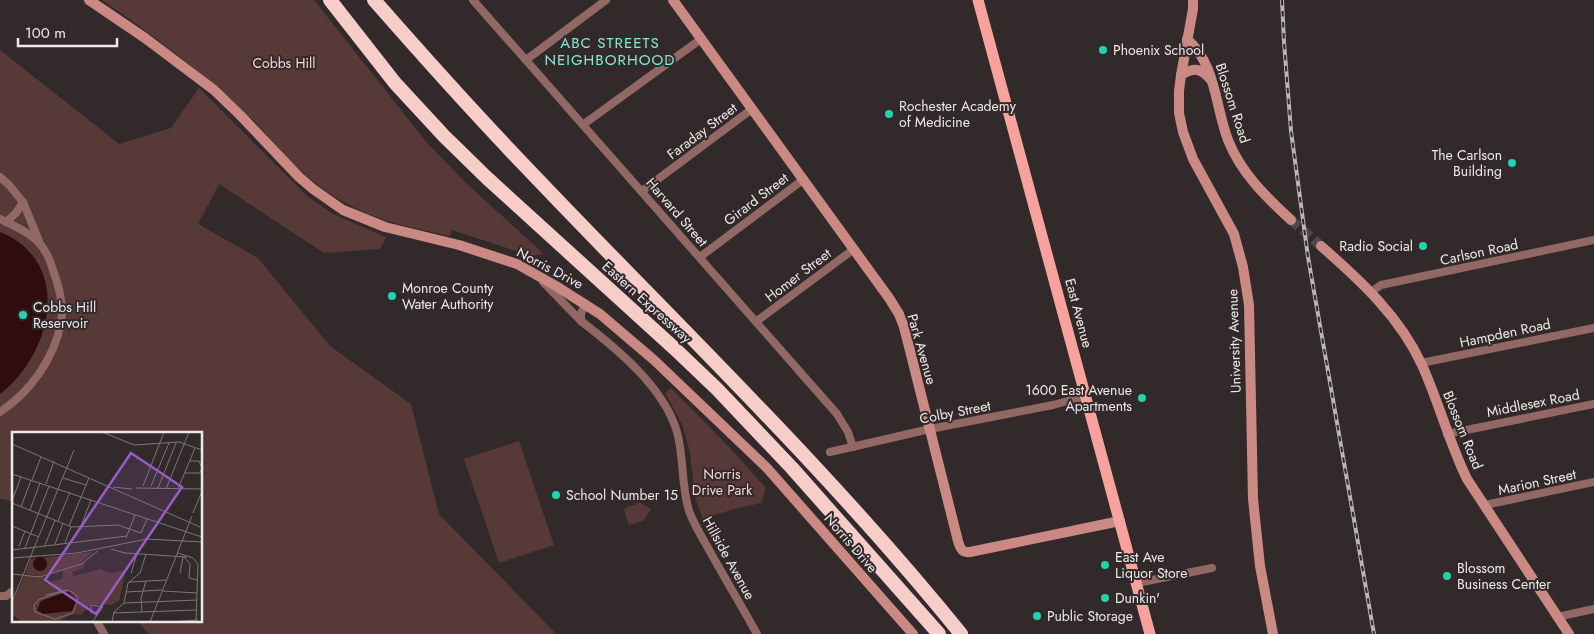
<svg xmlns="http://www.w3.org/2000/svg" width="1594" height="634" font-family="Jost,sans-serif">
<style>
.green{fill:#573937}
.water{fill:#300c0c}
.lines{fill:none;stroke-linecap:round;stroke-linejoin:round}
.secondary-tunnel{stroke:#4e4746;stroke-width:10;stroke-dasharray:10 5;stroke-linecap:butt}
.street{stroke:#926865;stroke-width:8}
.secondary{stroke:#cb8984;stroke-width:10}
.primary{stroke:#f7a29d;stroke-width:11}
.highway{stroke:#f7cdca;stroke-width:14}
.rail-casing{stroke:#bbb5b5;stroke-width:4}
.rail{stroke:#322a2a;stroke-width:2;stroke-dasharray:5.5;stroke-linecap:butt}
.poi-dot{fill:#1ed5b0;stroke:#322a2a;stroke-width:2}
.labels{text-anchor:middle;stroke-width:4;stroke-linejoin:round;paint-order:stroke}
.poi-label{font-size:14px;fill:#eee9e8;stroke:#322a2a;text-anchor:start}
.park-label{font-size:14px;fill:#f6d7d4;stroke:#322a2a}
.street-label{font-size:14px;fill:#eee9e8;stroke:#322a2a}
.neighbourhood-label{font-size:15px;letter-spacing:1px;fill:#87e8cd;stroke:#322a2a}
.inset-road{fill:none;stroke:#7d7676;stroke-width:1}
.view{fill:#985bc9;fill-opacity:0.15;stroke:#985bc9;stroke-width:2.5}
.inset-edge{fill:none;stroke:#eee9e8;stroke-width:2.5}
</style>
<rect width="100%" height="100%" fill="#322a2a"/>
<g class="green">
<path d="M102 0H314L428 144 467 184 544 254 531 256 527 251 519 252 452 230 450 236C414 228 375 221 342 201 321 189 303 174 286 157 275 145 265 132 253 120 207 77 154 35 102 0Z"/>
<polygon points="0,50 119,144 171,128 199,88 307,196 333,214 386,237 380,249 324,253 219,184 198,224 258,258 330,346 411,404 439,514 556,634 148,634 137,620 201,620 201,433 14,433 14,501 0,499"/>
<polygon points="671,388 729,447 766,488 761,503 734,509 703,519 695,497 690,452 682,424 665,393"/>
<polygon points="519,441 554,545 499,563 464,459"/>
<polygon points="636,503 641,503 651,509 643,521 629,525 624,510 627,507 635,505"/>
</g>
<path class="water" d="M0 232C74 262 52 354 0 394Z"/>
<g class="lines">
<polyline class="secondary-tunnel" points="1291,220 1321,246"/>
<g class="street">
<polyline points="473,0 837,414 848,432 853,447"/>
<polyline points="526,60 606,0"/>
<polyline points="584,124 701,39"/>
<polyline points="0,177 9,185 23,202 39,241"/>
<polyline points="642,191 752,109"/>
<path d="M0 219C11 224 31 233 39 243 46 250 50 260 53 270 59 286 64 305 61 323 54 359 30 392 0 412"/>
<polyline points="6,222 16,213 23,202"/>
<polyline points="700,257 804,179"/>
<polyline points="543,282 581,321"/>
<polyline points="1371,292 1381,285 1594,240"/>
<path d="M586 304 581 313V321C616 348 664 387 677 432 684 457 681 485 689 511 694 524 701 536 708 548 724 577 741 605 757 634"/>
<polyline points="757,321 854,249"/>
<polyline points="1421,363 1594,328"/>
<polyline points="1447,434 1594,404"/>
<polyline points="830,452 930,429 1053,405 1086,396"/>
<polyline points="1485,505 1594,482"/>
<polyline points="1137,583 1212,568"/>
<polyline points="0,596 6,596 14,590"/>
<polyline points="1557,617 1594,609"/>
<polyline points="96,620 104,634"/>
</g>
<g class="secondary">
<polyline points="89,0 145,38 214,90 240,115 299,177 313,189 343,210 385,227 459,245 517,264 556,286 600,314 654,360 767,468 913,634"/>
<path d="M673 0 889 298 899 314 904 327 958 541C960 548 962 553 970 552L1120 521"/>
<polyline points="1193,0 1193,9 1181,75 1179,91 1179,113 1183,132 1193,159 1234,234 1243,267 1249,305 1253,499 1260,566 1273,634"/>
<path d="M1187 39C1216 64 1215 106 1228 140 1241 173 1266 197 1291 220"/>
<path d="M1181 75C1195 67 1201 68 1211 80"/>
<path d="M1321 246C1361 281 1400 317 1422 365 1439 403 1449 442 1467 479L1569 634"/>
</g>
<polyline class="primary" points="978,0 1150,634"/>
<g class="highway">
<polyline points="330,0 395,83 444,136 487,178 674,348 717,389 792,468 939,634"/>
<path d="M374 0C424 57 474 113 526 167 672 321 827 468 961 634"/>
</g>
<g class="rail-casing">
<polyline id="rail" points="1282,0 1284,42 1291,131 1308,257 1374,634"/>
</g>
<use href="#rail" class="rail"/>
</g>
<g class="poi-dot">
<circle cx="1103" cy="50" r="5"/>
<circle cx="889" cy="114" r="5"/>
<circle cx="1512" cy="163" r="5"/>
<circle cx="1423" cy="246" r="5"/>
<circle cx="392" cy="296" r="5"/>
<circle cx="23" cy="315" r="5"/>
<circle cx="1142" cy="398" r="5"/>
<circle cx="556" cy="495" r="5"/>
<circle cx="1105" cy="565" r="5"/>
<circle cx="1447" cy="576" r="5"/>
<circle cx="1105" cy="598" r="5"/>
<circle cx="1037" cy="616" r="5"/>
</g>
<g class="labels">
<g class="poi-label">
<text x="1113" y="55">Phoenix School</text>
<text x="899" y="111">Rochester Academy<tspan x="899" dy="16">of Medicine</tspan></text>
<text x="1502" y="160" text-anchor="end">The Carlson<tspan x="1502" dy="16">Building</tspan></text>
<text x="1413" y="251" text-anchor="end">Radio Social</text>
<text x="402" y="293">Monroe County<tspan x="402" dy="16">Water Authority</tspan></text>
<text x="33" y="312">Cobbs Hill<tspan x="33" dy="16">Reservoir</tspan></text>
<text x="1132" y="395" text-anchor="end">1600 East Avenue<tspan x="1132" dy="16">Apartments</tspan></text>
<text x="566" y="500">School Number 15</text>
<text x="1115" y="562">East Ave<tspan x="1115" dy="16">Liquor Store</tspan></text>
<text x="1457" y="573">Blossom<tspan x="1457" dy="16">Business Center</tspan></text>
<text x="1115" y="603">Dunkin'</text>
<text x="1047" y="621">Public Storage</text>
</g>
<g class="park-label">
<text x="284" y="68">Cobbs Hill</text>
<text x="722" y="479">Norris<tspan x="722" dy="16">Drive Park</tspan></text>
</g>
<g class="street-label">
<text transform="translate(1233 103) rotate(72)" y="5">Blossom Road</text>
<text transform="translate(702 131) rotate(-37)" y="5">Faraday Street</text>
<text transform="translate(756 199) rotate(-37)" y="5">Girard Street</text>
<text transform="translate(677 212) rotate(49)" y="5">Harvard Street</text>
<text transform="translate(1479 252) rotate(-12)" y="5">Carlson Road</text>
<text transform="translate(550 268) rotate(28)" y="5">Norris Drive</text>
<text transform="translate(798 275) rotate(-37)" y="5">Homer Street</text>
<text transform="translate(647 302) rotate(42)" y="5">Eastern Expressway</text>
<text transform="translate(1079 313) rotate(75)" y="5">East Avenue</text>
<text transform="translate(1505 333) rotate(-12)" y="5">Hampden Road</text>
<text transform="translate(1234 341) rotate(-92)" y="5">University Avenue</text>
<text transform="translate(922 349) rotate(74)" y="5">Park Avenue</text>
<text transform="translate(1533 403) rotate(-11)" y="5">Middlesex Road</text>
<text transform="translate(955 412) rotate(-11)" y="5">Colby Street</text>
<text transform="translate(1463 430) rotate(68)" y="5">Blossom Road</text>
<text transform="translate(1537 482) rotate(-12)" y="5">Marion Street</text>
<text transform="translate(851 543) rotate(49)" y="5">Norris Drive</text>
<text transform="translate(729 558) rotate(61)" y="5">Hillside Avenue</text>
</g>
<g class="neighbourhood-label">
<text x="610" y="48">ABC STREETS<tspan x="610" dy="17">NEIGHBORHOOD</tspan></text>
</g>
</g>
<g transform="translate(12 432)">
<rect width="190" height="190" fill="#322a2a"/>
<path d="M81 120 65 133 29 144 13 142 19 127ZM73 130 71 136 60 140 62 144 88 137 98 141 114 138 107 169 99 173 79 172 69 183 61 182 45 190H10L0 182V173L12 144H32L34 152 51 146V137Z" fill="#573937"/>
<path d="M21 132a7 7 0 1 1 14 0a7 7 0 1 1-14 0ZM57 159 65 168 60 179 31 182 25 178 29 169Z" fill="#300c0c"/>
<path class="inset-road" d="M90 0 122 13 167 10 190 18M0 12 188 95M178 29H187L190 36M173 41H188L190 36M0 42 190 105M51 46 74 53M20 48 29 25M34 52 42 29M131 54 152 0M139 54 157 11M101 55 120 57M124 56 190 57M146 56 164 11M154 57 177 0M166 57 183 16M0 69 9 45M0 71 60 95 106 93 129 101 135 87M9 75 19 48M18 78 28 51M181 81 190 59M46 89 58 60M0 94 27 105M57 94 77 46M69 94 79 68M114 106 123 83M53 111 59 95M43 112 51 91M33 113 43 88M7 114 13 99M13 116 37 54M99 117 113 121 175 125M0 118 115 104M166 121 181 126 186 132 184 190M172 125 178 132 177 146 186 148M0 126 65 121 135 107 190 110M119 141 125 122M168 141 171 125M0 142 28 145 69 132 86 119M117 150 154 148M55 158 62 161 66 166 61 181 43 187 23 180 22 173 28 167ZM151 159 185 161M114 160 150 158M34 163 54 158M0 170 62 18M112 171 185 168M130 180 129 166 134 149M79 181V173L91 175 80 190M101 181 185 178M100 190 102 180 112 171 116 151 128 141 134 122M138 190 180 84M157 190 186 188"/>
<path class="view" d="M119 21 170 55 84 182 33 148Z"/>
<rect width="190" height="190" class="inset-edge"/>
</g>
<path d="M18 38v8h99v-8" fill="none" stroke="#eee9e8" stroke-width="2.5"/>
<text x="25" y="38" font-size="15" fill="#eee9e8" stroke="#322a2a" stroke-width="4" paint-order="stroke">100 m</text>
</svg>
